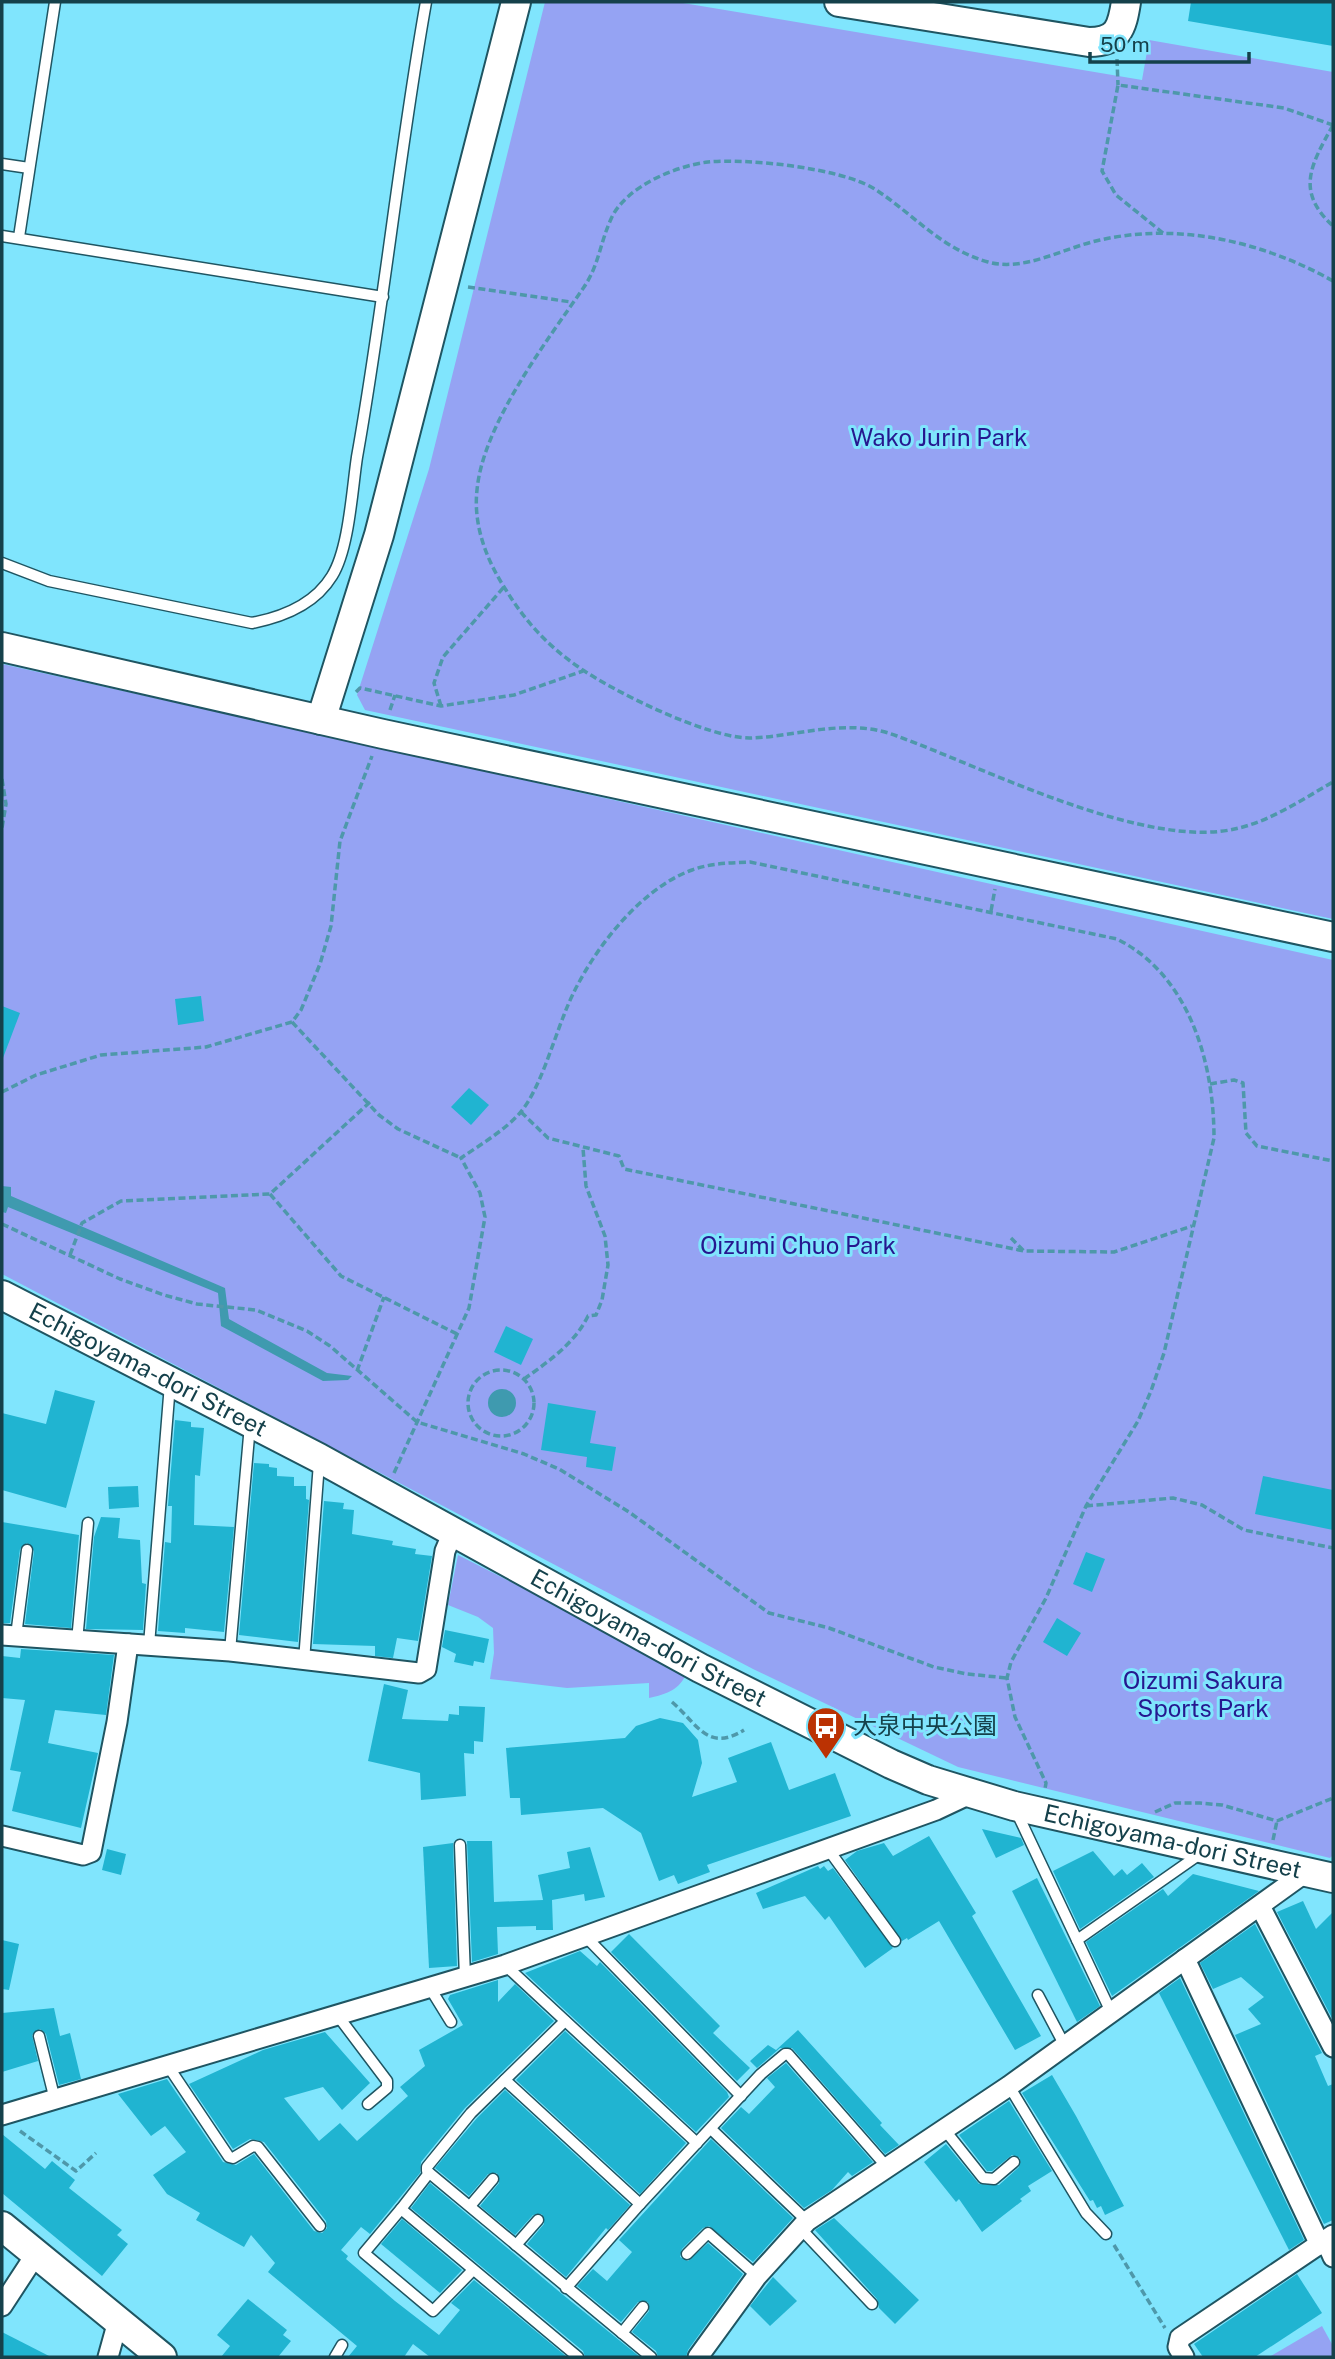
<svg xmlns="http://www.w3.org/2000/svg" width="1335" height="2359" font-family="'Public Sans','Noto Sans JP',sans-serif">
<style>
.green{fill:#95a3f3}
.water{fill:#3f9aaf}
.building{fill:#20b4d1}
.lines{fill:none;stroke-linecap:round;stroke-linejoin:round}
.lane-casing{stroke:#1f5562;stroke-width:13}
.street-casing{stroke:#1f5562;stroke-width:23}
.secondary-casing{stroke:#1f5562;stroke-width:32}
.path{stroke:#4e98aa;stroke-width:3.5;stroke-dasharray:7 3.5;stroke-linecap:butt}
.lane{stroke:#fff;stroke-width:10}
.street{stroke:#fff;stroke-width:19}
.secondary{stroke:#fff;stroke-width:28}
.labels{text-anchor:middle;stroke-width:6;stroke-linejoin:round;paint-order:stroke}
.park-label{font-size:24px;fill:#26188f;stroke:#80e5fd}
.street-label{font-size:24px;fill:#15414b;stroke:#80e5fd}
.poi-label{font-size:24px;fill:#15414b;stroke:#80e5fd;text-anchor:start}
</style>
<rect width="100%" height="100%" fill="#80e5fd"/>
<g class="green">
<polygon points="545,2 677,2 1142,80 1149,40 1333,72 1333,919 365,710 357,695 429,469"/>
<polygon points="2,664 1333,960 1333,1855 1330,1858 958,1767 753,1669 2,1274"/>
<path d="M458 1555 687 1672C680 1690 667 1694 649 1698V1683L567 1688 490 1679 494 1653 493 1628 478 1617 448 1605Z"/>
<polygon points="1322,2326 1333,2346 1333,2357 1269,2357"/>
</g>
<g class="water">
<polygon points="2,1186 11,1187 11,1196 225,1288 229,1319 327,1373 352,1376 348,1380 323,1381 221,1326 218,1293 8,1207 6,1213 2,1212"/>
<circle cx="502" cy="1403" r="14"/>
</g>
<g class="building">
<polygon points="1191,2 1333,2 1333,46 1188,21"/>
<polygon points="201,996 204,1021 178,1025 175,999"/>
<polygon points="2,1006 20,1013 3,1058 2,1058"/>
<polygon points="469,1088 489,1105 471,1125 451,1107"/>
<polygon points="506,1326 533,1339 521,1365 494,1352"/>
<polygon points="55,1390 95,1401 66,1508 2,1490 2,1413 46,1424"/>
<polygon points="548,1403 596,1411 590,1443 616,1447 612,1471 586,1467 587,1457 541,1450"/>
<polygon points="175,1420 191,1422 191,1427 204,1428 200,1476 195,1475 194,1525 234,1527 224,1632 185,1628 185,1633 158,1631 165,1542 171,1543 172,1506 168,1506"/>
<polygon points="254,1463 269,1464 269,1467 277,1468 277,1476 294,1477 294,1486 306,1486 306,1499 309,1500 298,1642 239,1635"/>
<polygon points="1263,1476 1333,1490 1333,1530 1255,1514"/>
<polygon points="138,1486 139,1507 109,1509 108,1487"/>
<polygon points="324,1501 344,1503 343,1509 354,1510 352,1534 393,1541 392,1545 416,1549 415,1554 432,1556 418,1641 397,1638 393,1658 375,1656 375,1646 313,1644"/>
<polygon points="101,1517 120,1518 118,1538 140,1540 142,1583 146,1584 143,1630 86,1629 94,1537"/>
<polygon points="2,1522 79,1535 71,1628 25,1624 34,1551 27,1543 20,1549 10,1623 2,1623"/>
<polygon points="1086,1552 1105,1559 1092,1592 1073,1584"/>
<polygon points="1057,1618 1081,1633 1067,1656 1043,1642"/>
<polygon points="445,1630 489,1639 484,1663 474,1661 473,1666 454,1662 456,1654 442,1647"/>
<polygon points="21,1649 114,1655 106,1715 55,1710 48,1743 98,1753 81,1828 12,1811 21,1772 10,1770 25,1700 2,1698 2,1656 20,1658"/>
<polygon points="384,1684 408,1690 402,1719 448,1721 449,1714 459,1715 459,1706 485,1707 483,1742 474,1741 474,1754 464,1753 466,1796 421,1800 420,1773 368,1761"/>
<polygon points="660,1718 683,1723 698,1740 702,1763 692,1797 737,1782 728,1758 771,1742 789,1790 835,1773 851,1816 707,1865 710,1872 678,1884 674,1875 659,1881 641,1833 603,1808 521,1815 520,1798 510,1798 506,1748 625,1738 636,1726"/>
<polygon points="982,1829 1021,1838 1024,1845 996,1858"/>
<polygon points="929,1836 976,1913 972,1916 1041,2036 1015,2050 939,1921 908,1940 907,1938 902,1941 845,1860 857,1851 884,1843 893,1856"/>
<polygon points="467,1841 492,1841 494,1902 543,1900 538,1875 570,1868 567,1852 590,1847 605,1897 585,1901 584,1894 552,1900 553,1930 536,1930 536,1926 497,1927 498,1954 472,1962"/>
<polygon points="453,1843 457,1966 429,1968 423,1847"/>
<polygon points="107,1849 126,1854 121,1875 102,1870"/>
<polygon points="1093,1851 1114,1876 1122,1869 1127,1875 1142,1863 1154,1877 1080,1929 1053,1871"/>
<polygon points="818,1866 820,1869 824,1866 828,1871 833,1868 893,1948 865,1968 829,1916 825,1920 805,1896 763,1909 756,1893"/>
<polygon points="1193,1874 1259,1891 1112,1996 1086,1942 1163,1889 1168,1896"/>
<polygon points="1037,1878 1100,2006 1077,2022 1012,1891"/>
<polygon points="1303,1901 1316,1929 1333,1912 1333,2020 1277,1912"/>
<polygon points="1255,1924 1322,2053 1315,2056 1328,2086 1333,2084 1333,2220 1324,2224 1235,2035 1261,2024 1248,2009 1264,1997 1241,1977 1213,1989 1200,1963"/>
<polygon points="629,1934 720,2026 713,2033 750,2068 737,2081 611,1952"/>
<polygon points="2,1940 19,1944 9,1990 2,1989"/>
<polygon points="580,1951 597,1966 600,1962 727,2092 729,2097 696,2132 525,1973"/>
<polygon points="1180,1978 1304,2240 1289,2250 1159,1993"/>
<polygon points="498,1980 498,2002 515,1984 554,2021 465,2108 421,2162 420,2173 370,2234 361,2227 341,2250 348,2256 346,2259 395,2301 439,2335 460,2310 451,2303 474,2280 567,2357 430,2357 413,2344 404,2357 348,2357 357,2346 268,2272 275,2263 251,2235 244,2247 196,2220 200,2213 167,2194 153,2175 186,2152 165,2126 151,2136 118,2094 167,2079 223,2162 236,2165 254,2154 314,2231 322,2233 327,2228 326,2221 264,2142 250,2139 233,2149 189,2084 263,2050 325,2032 370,2083 342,2110 323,2087 284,2098 319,2141 340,2123 357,2141 408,2096 400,2087 425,2066 419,2050 463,2025 448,1999 450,1995"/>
<polygon points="54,2008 60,2036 70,2033 81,2079 59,2085 46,2034 40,2029 32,2035 38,2061 2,2072 2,2013"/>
<polygon points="798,2030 882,2123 880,2125 899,2145 885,2154 792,2048 780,2048 757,2068 750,2061 768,2045 776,2050"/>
<polygon points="565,2031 686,2143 640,2194 516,2080"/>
<polygon points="786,2063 873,2162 852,2176 848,2172 832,2190 804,2208 721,2128 741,2107 749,2114 775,2087 767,2078"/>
<polygon points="1052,2075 1076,2116 1124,2206 1105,2215 1101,2206 1097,2208 1093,2200 1090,2201 1022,2093"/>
<polygon points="505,2090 630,2205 608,2230 606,2228 566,2277 527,2244 544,2224 542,2214 533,2215 515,2235 480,2206 499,2183 497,2173 488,2174 469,2196 435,2168 477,2118"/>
<polygon points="1009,2101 1052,2171 1028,2186 1031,2191 1020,2199 1022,2201 982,2232 959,2199 956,2202 924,2162 946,2144 979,2184 999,2185 1019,2167 1020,2158 1012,2155 992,2171 987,2171 959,2135"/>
<polygon points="2,2134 45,2169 52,2161 75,2180 69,2188 122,2230 117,2235 128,2244 102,2276 2,2193"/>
<polygon points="711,2139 793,2218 753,2262 709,2226 703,2228 682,2249 680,2257 688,2261 708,2243 743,2274 688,2350 686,2357 658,2357 656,2351 632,2332 649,2311 648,2302 638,2302 621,2322 577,2286 593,2269 607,2281 632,2252 619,2240"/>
<polygon points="430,2183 562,2294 640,2357 585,2357 583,2351 411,2208"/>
<polygon points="834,2218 919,2300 895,2324 879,2308 877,2299 815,2230"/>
<polygon points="402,2219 462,2270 440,2293 381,2244"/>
<polygon points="1297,2274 1322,2313 1255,2357 1203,2357 1194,2344"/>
<polygon points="773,2277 797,2301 770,2326 750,2306"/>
<polygon points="248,2299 287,2330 283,2335 291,2341 278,2357 221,2357 230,2346 217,2335"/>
<polygon points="2,2332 51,2357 2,2357"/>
</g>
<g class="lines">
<g class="lane-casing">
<g id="lane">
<polyline points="2,164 29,168"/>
<polyline points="2,236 383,297"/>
<polyline points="19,237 55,2"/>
<path d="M2 563 49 581 252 623C283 617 315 604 332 576 349 549 352 490 357 457 384 306 399 153 426 2"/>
<polyline points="16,1636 27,1550"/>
<polyline points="77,1641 88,1523"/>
<polyline points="149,1645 170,1384"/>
<polyline points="230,1651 250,1425"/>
<polyline points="304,1661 319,1463"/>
<polyline points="1017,1813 1111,2012"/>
<polyline points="460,1845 465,1977"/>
<polyline points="828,1849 895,1941"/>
<polyline points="586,1937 741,2096"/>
<polyline points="1077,1940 1200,1854"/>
<polyline points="505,1965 697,2143"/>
<polyline points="430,1988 451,2022"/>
<polyline points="1038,1995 1065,2046"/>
<polyline points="338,2016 387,2081 387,2088 368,2104"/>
<polyline points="565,2021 471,2113 427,2167 427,2171 651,2357"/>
<polyline points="39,2036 55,2100"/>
<polyline points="168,2066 229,2157 233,2158 253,2146 258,2147 320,2226"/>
<polyline points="505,2080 640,2204"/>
<polyline points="1009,2086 1086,2213 1106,2234"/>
<polyline points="711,2129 807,2221"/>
<polyline points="944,2129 983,2178 994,2179 1014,2162"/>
<polyline points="470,2206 493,2179"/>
<polyline points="401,2209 429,2173"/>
<polyline points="800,2228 872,2304"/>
<polyline points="516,2245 538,2220"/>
<polyline points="687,2254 708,2233 757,2276"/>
<polyline points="473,2270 433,2311 364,2253 401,2209 578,2357"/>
<polyline points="566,2288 640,2204 761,2074 785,2054 788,2054 887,2167"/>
<polyline points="622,2333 643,2307"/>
<polyline points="335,2357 342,2345"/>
</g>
</g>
<g class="street-casing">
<g id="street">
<polyline points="2,1635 230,1651 419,1673 426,1669 445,1551 453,1532"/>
<polyline points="2,1836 83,1855 91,1852 117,1722 128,1644"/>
<polyline points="1260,1906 1333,2047"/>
<polyline points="1185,1959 1320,2245"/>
<polyline points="2,2115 505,1965 936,1810 970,1794"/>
<polyline points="1326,2241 1333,2257"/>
<polyline points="2,2306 36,2254"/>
<polyline points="108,2357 118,2321"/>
<polyline points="698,2357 757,2276 807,2221 1009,2086 1306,1872"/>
<polyline points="1184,2357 1178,2347 1180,2338 1333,2235"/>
</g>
</g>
<g class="secondary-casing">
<g id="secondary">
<path d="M839 2 1089 42C1118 42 1122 28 1126 2"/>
<polyline points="2,647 383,734 1333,937"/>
<polyline points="321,720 379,535 516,2"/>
<path id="s1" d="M2 1295 319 1458 700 1668 891 1764 928 1780 1014 1806 1333 1878"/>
<polyline points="2,2226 162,2357"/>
</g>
</g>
<g class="path">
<polyline points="1117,59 1118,85"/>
<path d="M1333 125C1311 165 1295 191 1333 226"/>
<polyline points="1163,233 1116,195 1102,171 1118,85 1284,108 1333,125"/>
<path d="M1333 281C1264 242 1179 222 1100 240 1063 248 1025 272 988 262 939 248 913 213 873 188 839 168 747 158 708 162 675 166 625 187 611 219 600 243 599 265 584 287 547 341 483 424 477 490 473 526 487 561 506 590 525 621 547 645 577 666 612 691 709 739 751 738 801 736 848 717 897 736 985 768 1148 852 1239 828 1272 820 1303 799 1333 782"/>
<polyline points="468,287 571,302"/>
<polyline points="356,692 360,688 441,706 514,695 583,671"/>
<polyline points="441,706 434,683 443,657 504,587"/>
<polyline points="390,710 395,695"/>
<polyline points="2,779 6,804 2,828"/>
<polyline points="991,911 995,889"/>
<polyline points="292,1022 379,1115 398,1129 461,1158"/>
<polyline points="1210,1084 1234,1080 1243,1083 1246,1133 1257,1146 1333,1161"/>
<polyline points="2,1092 36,1075 101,1055 206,1047 292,1022 301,1010 320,964 331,926 340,841 372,756"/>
<polyline points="521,1112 548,1138 619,1156 624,1169 1024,1251"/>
<polyline points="270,1194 341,1276 457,1334"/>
<polyline points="2,1224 120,1279 164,1295 197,1304 256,1310 307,1331 330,1346 417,1422 524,1454 559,1469 629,1512 769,1613 829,1628 934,1667 967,1674 1007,1678"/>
<polyline points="1011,1238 1024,1251 1114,1252 1192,1226"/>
<polyline points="70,1255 82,1223 121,1201 270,1194 370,1102"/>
<circle cx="501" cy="1403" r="33"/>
<polyline points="357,1371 384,1297"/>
<path d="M524 1379C548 1362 575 1343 588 1316L596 1315 602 1300 608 1265 605 1236 586 1186 583 1148"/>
<path d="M394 1473 469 1308 485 1217 480 1193 461 1158C480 1145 505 1130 520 1113 539 1091 553 1042 564 1015 584 961 636 890 692 870 711 863 730 863 750 862L1117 939C1189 975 1214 1062 1214 1138L1164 1353 1151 1391 1138 1421 1086 1506 1046 1598 1011 1662 1007 1678 1015 1717 1046 1783 1045 1789"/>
<polyline points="1086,1506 1173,1498 1202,1505 1244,1530 1333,1548"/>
<path d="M672 1702C697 1723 707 1753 744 1730"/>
<polyline points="1155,1812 1175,1803 1200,1803 1222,1805 1277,1821 1333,1798"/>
<polyline points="1273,1840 1277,1821"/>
<polyline points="20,2131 76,2171 96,2153"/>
<polyline points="1114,2245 1165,2328"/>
</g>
<use href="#lane" class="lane"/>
<use href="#street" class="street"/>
<use href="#secondary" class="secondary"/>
</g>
<defs>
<g id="bus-pin" transform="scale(2.0125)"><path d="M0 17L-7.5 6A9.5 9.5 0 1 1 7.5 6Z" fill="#bb3203" stroke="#80e5fd"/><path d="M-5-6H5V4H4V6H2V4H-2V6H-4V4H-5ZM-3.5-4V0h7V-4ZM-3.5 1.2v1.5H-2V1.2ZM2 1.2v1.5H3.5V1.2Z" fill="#fff"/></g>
</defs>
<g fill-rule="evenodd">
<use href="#bus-pin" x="826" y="1726"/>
</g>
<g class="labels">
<g class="park-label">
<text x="939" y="446">Wako Jurin Park</text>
<text x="798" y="1254">Oizumi Chuo Park</text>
<text x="1203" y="1689">Oizumi Sakura<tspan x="1203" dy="28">Sports Park</tspan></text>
</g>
<g class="street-label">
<text dy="8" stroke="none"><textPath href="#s1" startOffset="164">Echigoyama-dori Street</textPath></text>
<text dy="8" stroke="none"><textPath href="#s1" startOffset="732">Echigoyama-dori Street</textPath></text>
<text dy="8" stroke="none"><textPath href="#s1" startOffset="1298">Echigoyama-dori Street</textPath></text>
</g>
<g class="poi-label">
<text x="853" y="1734">大泉中央公園</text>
</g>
</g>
<rect width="1335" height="2359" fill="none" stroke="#15414b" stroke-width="7"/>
<path d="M1090 52v10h159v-10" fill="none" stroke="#15414b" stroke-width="3.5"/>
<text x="1100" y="52" font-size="21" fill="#15414b" stroke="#80e5fd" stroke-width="5" paint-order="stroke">50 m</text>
</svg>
